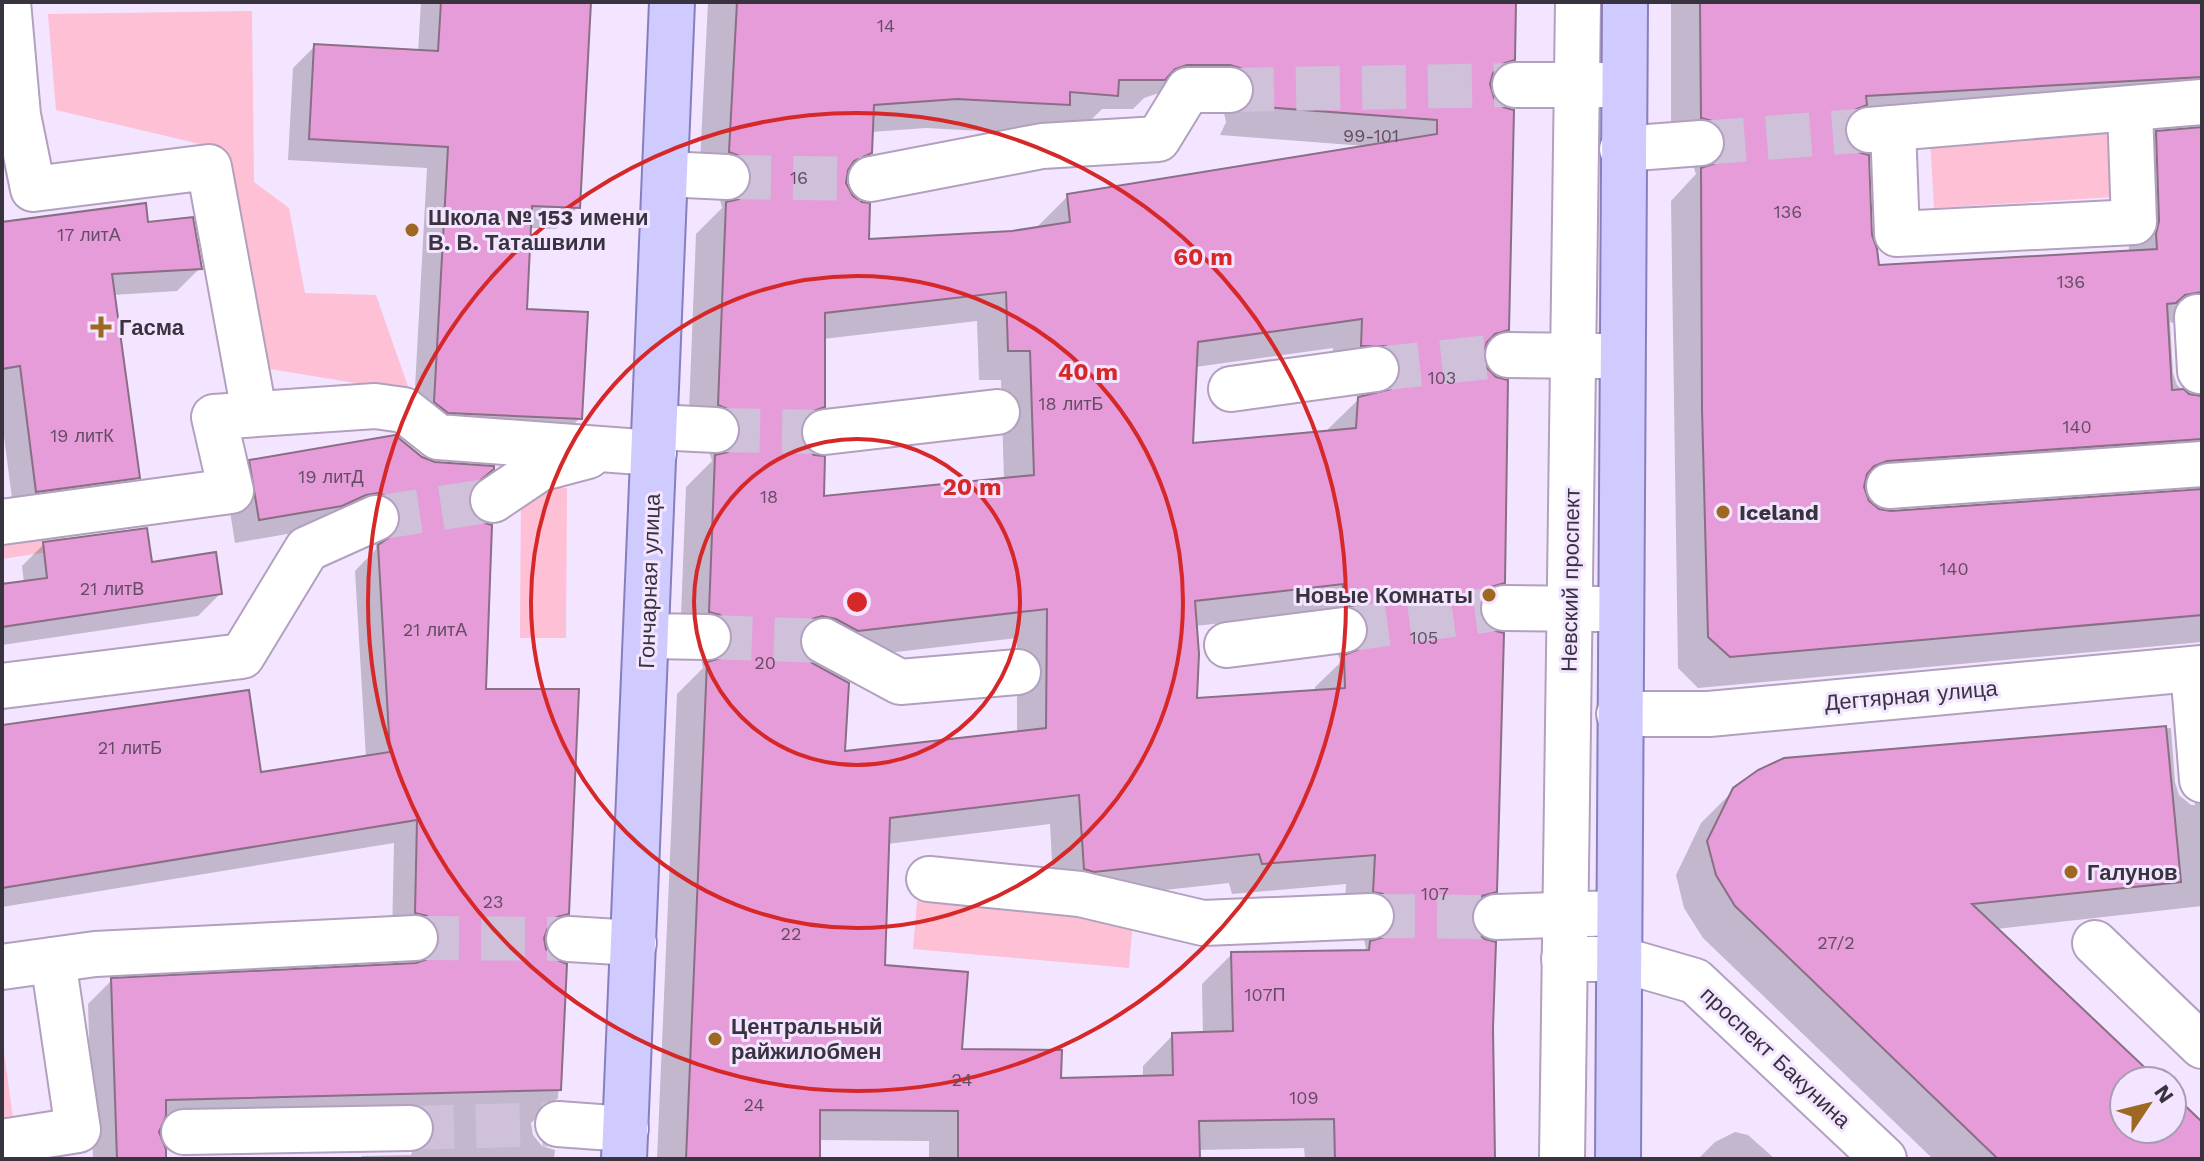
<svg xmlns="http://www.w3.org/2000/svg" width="2204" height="1161" font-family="'Work Sans',sans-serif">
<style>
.green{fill:#fdc0d4}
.shadow{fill:#0003;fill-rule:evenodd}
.building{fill:#e69cd8;stroke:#8a6e84;stroke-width:2;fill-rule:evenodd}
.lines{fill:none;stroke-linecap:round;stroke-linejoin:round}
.minor-tunnel{stroke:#cec1d9;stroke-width:44;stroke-dasharray:44 22;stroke-linecap:butt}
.minor-casing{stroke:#b1a0be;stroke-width:48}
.major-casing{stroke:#867fbc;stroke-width:48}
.minor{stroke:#fff;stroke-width:44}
.major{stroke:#cfcbff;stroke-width:44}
.ring{fill:none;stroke:#d62828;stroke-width:4}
.poi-dot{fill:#9e6722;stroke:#f3e5ff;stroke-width:3}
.labels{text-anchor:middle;stroke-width:6;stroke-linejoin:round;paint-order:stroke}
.number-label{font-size:18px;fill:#644c65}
.poi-label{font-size:22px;font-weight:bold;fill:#39323f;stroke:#f3e5ff;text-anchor:start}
.street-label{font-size:22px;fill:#39323f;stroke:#f3e5ff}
.centre{fill:#d62828;stroke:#f3e5ff;stroke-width:4}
.ring-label{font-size:24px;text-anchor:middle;font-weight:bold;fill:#d62828;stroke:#f3e5ff;stroke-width:6;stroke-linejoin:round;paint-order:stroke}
</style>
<rect width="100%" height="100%" fill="#f3e5ff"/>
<g class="green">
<polygon points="252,11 254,182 289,208 305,293 376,295 410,392 258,367 217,148 56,110 48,14"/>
<polygon points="2110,129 2114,197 1934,208 1930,140"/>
<polygon points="521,488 567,488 566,638 520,638"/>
<polygon points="63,527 68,549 2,559 2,535"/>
<polygon points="917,901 1133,920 1129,968 913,949"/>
<polygon points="2,1038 13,1118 2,1120"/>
</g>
<g class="shadow">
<polygon points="421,2 590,2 578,207 556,229 529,228 525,310 580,418 558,440 413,424 427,168 288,160 293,68 315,46 418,52"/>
<path d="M708 2H1514L1513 59 1488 84 1507 329 1481 355 1503 582 1477 608 1495 891 1469 917 1491 1028 1493 1159H1305L1304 1148 1198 1150V1159H929V1141L818 1140V1159H657L677 694 703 668 700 654 680 642 686 487 712 461 708 448 688 435 696 234 722 208 719 195 699 182ZM1156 94H1199L1223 108 1226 122 1220 135 1365 146 1068 196 1038 226V229L867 241 844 183 845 178 870 152 871 132 926 128 1037 134 1049 122 1086 125 1102 109H1133L1144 98ZM977 321 979 380H1001L1004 480 822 498 798 434 799 430 823 406V339ZM1333 348 1331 375 1366 383 1371 396 1359 399 1328 429V433L1191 445 1195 367ZM1314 613 1340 659 1339 664 1315 687V692L1195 700V626ZM1017 638V733L843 753 799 647 827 660ZM1050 824 1054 899 1063 901 1229 883 1232 894 1346 884 1344 921 1362 932 1366 948 1362 952 1232 954 1202 984 1203 1034 1173 1035 1143 1066V1078L1059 1080 960 1051 883 966 887 844Z"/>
<path d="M1671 2H2202V642L1698 688 1678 668 1671 201 1696 174 1691 159 1671 149ZM2168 107 2192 120 2196 130 2157 133 2126 164 2129 252 1877 267 1842 132 1843 125ZM2170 322 2184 326 2193 363 2194 396 2189 395 2177 385 2173 373ZM2168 469 2192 480 2195 492 1891 513 1876 510 1866 500 1863 491Z"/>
<polygon points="2,211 4,223 146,225 200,268 177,291 113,295 138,477 115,501 14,514 2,421"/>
<polygon points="421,458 435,464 492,468 468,492 466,501 483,691 567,913 542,938 544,950 553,961 565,965 558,1098 531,1123 533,1135 542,1146 555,1150 554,1159 359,1159 362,1156 411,1155 412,1152 407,1139 328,1119 161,1123 157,1132 164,1159 93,1159 88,1004 112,980 416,965 413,949 392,937 394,843 2,907 2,727 259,774 366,758 355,571 376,549 375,531 316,529 235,543 226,486 250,462"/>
<polygon points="44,544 220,594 198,616 2,645 2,586 24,583 22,566"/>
<polygon points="2171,728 2175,782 2179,795 2191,805 2195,805 2191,755 2202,744 2202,906 1996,929 2157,1081 2124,1081 2124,1129 2172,1129 2172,1107 2202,1136 2202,1159 1933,1159 1703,938 1684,908 1676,875 1701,823 1734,790 1784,760"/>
<polygon points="1735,1132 1748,1135 1775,1159 1698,1159 1715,1142"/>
</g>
<g class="building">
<polygon points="441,2 591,2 580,208 532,206 527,309 588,312 582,419 448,413 434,402 448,147 309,139 314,44 438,51"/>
<path d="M737 2H1516L1515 60 1502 64 1493 73 1490 84 1494 98 1503 107 1514 110 1509 330 1495 334 1487 342 1483 354 1487 368 1496 377 1508 380 1505 583 1491 587 1483 595 1479 607 1483 621 1492 630 1504 633 1497 892 1482 896 1474 906 1471 917 1475 931 1485 939 1496 942 1493 1028 1495 1159H1335L1334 1119 1199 1121 1200 1159H958V1111L820 1110V1159H686L707 662 721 658 729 650 733 638 729 624 720 615 709 612 715 455 728 452 736 444 741 430 738 418 730 410 718 405 726 202 739 199 748 190 752 179 749 165 740 156 729 152ZM1187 65H1230L1243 69 1252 78 1255 89 1249 106 1437 120V134L1067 194 1070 222 1012 231 869 239 870 203 862 202 853 196 846 183 848 170 854 161 872 153 874 105 957 99 1070 105V92L1118 96 1119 80H1165L1175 69ZM1006 292 1008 351H1030L1034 475 824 496 825 456 814 455 805 447 800 434 802 423 810 412 825 407V313ZM1362 319 1361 346H1386L1396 354 1401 366 1399 379 1391 389 1358 397 1356 428 1193 443 1198 342ZM1343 584V605L1354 607 1363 614 1369 628 1367 640 1360 649 1344 655 1345 688 1197 698 1199 654 1195 601ZM1047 609 1046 728 845 751 849 683 812 663 802 653 799 642 802 628 812 619 822 616 836 619 858 631ZM1079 795 1084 869 1094 872 1259 854 1262 864 1375 855 1373 892 1383 894 1392 903 1396 914 1393 927 1384 937 1370 941 1369 950 1231 952 1233 1031 1172 1033 1173 1075 1061 1078 1062 1050 962 1049 968 972 885 965 890 818Z"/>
<polygon points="1700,2 2202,2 2202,77 1866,96 1867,105 1854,110 1846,120 1844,131 1849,145 1858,152 1869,155 1872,235 1877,249 1879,265 2157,249 2156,234 2159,221 2156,131 2202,127 2202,292 2185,295 2176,303 2167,304 2172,390 2184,389 2189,394 2202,396 2202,439 1887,461 1874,466 1867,474 1864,487 1869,501 1879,509 1891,511 2202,489 2202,615 1730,657 1708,637 1702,409 1701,168 1716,163 1724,153 1726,142 1721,128 1712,121 1701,118"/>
<polygon points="146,203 148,222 193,217 202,269 112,274 140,478 36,492 20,366 2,369 2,222"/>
<polygon points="395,435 422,457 435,462 494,466 494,469 471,488 468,501 473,515 481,522 492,525 486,689 579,689 569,914 557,917 549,925 544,938 546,949 555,959 567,964 561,1090 166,1100 166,1116 159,1132 166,1149 166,1159 117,1159 111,978 416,963 428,959 438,949 440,936 436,924 427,916 415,913 417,820 2,888 2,725 249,690 261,772 390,752 378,545 397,532 401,520 398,507 390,497 378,493 366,495 342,506 259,520 249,460"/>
<polygon points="147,528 152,562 216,552 222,594 2,627 2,584 47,578 43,542"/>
<polygon points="2166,726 2181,882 1972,904 2159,1081 2124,1081 2124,1129 2172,1129 2172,1093 2202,1122 2202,1159 1998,1159 1735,906 1716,875 1707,841 1733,788 1758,770 1784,758"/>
</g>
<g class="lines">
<g class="minor-tunnel">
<polyline points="1230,90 1515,85"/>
<polyline points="1701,143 1869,130"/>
<polyline points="727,177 871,179"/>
<polyline points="1376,369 1508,355"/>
<polyline points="716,430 825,432"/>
<polyline points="376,518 493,500"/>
<polyline points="1344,630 1504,608"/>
<polyline points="708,637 824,641"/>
<polyline points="1371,916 1496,917"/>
<polyline points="415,938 569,939"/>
<polyline points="410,1128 558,1124"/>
</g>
<g class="minor-casing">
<g id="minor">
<polyline points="8,2 18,115 33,189 209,167 254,412"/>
<polyline points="1515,85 1604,85"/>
<polyline points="1893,128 1897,234 2134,222 2130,109"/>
<polyline points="1869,130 2202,102"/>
<polyline points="1622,149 1701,143"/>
<polyline points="665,174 727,177"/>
<polyline points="871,179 1042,146 1158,139 1188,90 1230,90"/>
<polyline points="1508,355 1602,356"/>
<polyline points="2200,371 2197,317 2202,317"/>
<polyline points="1231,389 1376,369"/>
<polyline points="655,427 716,430"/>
<polyline points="825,432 997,412"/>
<polyline points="1889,486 2202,464"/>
<polyline points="493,500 539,469 588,456"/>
<polyline points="2,522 231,491 214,417 375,406 404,410 438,437 654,453"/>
<polyline points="1504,608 1598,609"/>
<polyline points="646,636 708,637"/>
<polyline points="824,641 900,682 1018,672"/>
<polyline points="1227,645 1344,630"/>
<polyline points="2193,669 2202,780"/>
<polyline points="2,686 242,656 307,549 376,518"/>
<polyline points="1619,714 1709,714 2202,668"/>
<polyline points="929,879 1080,894 1203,923 1371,916"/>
<polyline points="1496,917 1619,913"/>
<polyline points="569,939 634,943"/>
<polyline points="2095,943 2202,1046"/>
<polyline points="1564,959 1619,959 1695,981 1884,1159"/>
<polyline points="2,967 95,954 415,938"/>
<polyline points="558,1124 626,1129"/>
<polyline points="184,1132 410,1128"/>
<polyline points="2,1142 78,1130 53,960"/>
<polyline points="1562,1159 1578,2"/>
</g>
</g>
<g class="major-casing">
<g id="major">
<polyline points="624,1159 672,2"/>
<polyline points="1618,1159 1625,2"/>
</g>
</g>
<use href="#minor" class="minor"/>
<use href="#major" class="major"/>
</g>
<g class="ring">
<circle cx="857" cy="602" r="163"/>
<circle cx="857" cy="602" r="326"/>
<circle cx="857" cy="602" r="489"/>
</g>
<g class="poi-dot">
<circle cx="412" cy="230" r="8"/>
<path d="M97 315h8v8h8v8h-8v8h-8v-8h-8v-8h8z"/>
<circle cx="1723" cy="512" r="8"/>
<circle cx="1489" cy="595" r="8"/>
<circle cx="2071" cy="872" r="8"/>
<circle cx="715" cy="1039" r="8"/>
</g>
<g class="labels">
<g class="number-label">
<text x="886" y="32">14</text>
<text x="1371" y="142">99-101</text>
<text x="799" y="184">16</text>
<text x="1788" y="218">136</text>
<text x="89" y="241">17 литА</text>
<text x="2071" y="288">136</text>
<text x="1442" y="384">103</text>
<text x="1071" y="410">18 литБ</text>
<text x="2077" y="433">140</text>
<text x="82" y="442">19 литК</text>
<text x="331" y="483">19 литД</text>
<text x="769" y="503">18</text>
<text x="1954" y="575">140</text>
<text x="112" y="595">21 литВ</text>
<text x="435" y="636">21 литА</text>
<text x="1424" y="644">105</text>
<text x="765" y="669">20</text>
<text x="130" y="754">21 литБ</text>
<text x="1435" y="900">107</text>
<text x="493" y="908">23</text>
<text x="791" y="940">22</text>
<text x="1836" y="949">27/2</text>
<text x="1265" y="1001">107П</text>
<text x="962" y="1086">24</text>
<text x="1304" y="1104">109</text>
<text x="754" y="1111">24</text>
</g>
<g class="poi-label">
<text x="428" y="225">Школа № 153 имени<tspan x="428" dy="25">В. В. Таташвили</tspan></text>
<text x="119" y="335">Гасма</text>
<text x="1739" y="520">Iceland</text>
<text x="1473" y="603" text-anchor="end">Новые Комнаты</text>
<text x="2087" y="880">Галунов</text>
<text x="731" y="1034">Центральный<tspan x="731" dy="25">райжилобмен</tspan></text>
</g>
<g class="street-label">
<text transform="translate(1570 580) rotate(-89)" y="8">Невский проспект</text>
<text transform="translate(649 581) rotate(-88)" y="8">Гончарная улица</text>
<text transform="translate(1911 695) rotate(-5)" y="8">Дегтярная улица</text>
<text transform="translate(1776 1057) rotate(43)" y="8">проспект Бакунина</text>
</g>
</g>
<circle cx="857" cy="602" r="12" class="centre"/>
<g class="ring-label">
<text x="1203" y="265">60 m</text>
<text x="1088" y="380">40 m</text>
<text x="972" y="495">20 m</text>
</g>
<rect width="2204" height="1161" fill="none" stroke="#39323f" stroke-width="8"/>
<g transform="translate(2148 1105) rotate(55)"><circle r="38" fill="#f3e5ff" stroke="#a99db2" stroke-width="2"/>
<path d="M0-6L14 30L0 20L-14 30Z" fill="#9e6722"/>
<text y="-12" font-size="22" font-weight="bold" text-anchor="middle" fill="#39323f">N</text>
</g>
</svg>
